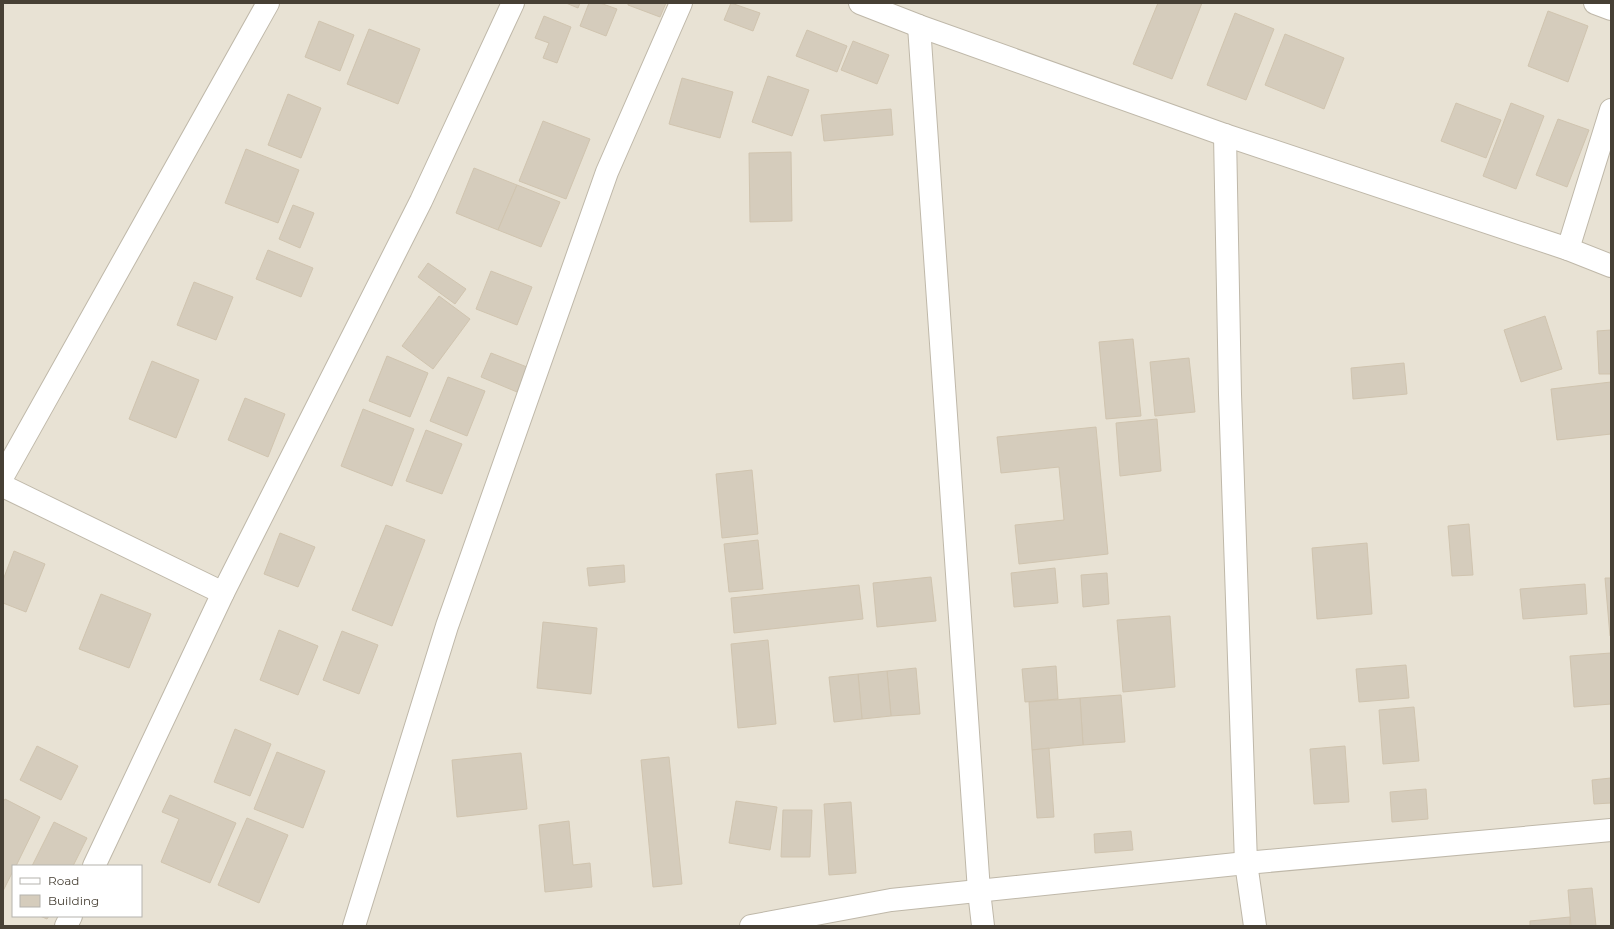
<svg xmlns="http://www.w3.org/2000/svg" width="1614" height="929" font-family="Montserrat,sans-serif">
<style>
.residential{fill:#e8e2d4;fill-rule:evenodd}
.building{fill:#d5ccbc;stroke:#d0c4af}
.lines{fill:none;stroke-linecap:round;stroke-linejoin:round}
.street-casing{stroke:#bfb8a9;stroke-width:24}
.street{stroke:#fff;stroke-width:22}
</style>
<rect width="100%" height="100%" fill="#f4f0e6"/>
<path class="residential" d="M3 3H1611V926H3ZM13 866H141V916H13Z"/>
<g class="building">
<polygon points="566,3 580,3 578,8"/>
<polygon points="589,3 600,3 617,9 606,36 580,26"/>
<polygon points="628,3 666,3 660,17 628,5"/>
<polygon points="731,3 760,13 753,31 724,20"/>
<polygon points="1158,3 1202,3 1172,79 1133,64"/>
<polygon points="1548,11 1588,26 1568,82 1528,66"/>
<polygon points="1235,13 1274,29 1246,100 1207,85"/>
<polygon points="544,16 571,27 557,63 543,58 549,43 535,38"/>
<polygon points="319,21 354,35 340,71 305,57"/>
<polygon points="369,29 420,49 398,104 347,84"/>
<polygon points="807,30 847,46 837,72 796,56"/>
<polygon points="1285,34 1344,58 1324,109 1265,85"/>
<polygon points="853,41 889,55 877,84 841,70"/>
<polygon points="768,76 809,90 792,136 752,122"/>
<polygon points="682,78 733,92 720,138 669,124"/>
<polygon points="288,94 321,108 301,158 268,145"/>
<polygon points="1456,103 1501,120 1486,158 1441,141"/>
<polygon points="1511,103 1544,116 1516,189 1483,176"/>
<polygon points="891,109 893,135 824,141 821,115"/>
<polygon points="1558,119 1589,130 1567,187 1536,175"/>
<polygon points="543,121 590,139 566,199 519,181"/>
<polygon points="246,149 299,170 278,223 225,203"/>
<polygon points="791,152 792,221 750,222 749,153"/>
<polygon points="474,168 517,185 498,230 456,213"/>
<polygon points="517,185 560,202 541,247 498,230"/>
<polygon points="293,205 314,213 300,248 279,239"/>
<polygon points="268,250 313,268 301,297 256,279"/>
<polygon points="428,263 466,289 455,304 418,277"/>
<polygon points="491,271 532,287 517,325 476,309"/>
<polygon points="194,282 233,297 216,340 177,325"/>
<polygon points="439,296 470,319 433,369 402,346"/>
<polygon points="1545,316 1562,369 1521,382 1504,330"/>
<polygon points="1611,330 1611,374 1599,374 1597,331"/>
<polygon points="1133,339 1141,416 1106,419 1099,342"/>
<polygon points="491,353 527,367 517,392 481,377"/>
<polygon points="387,356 428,373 410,417 369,401"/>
<polygon points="1189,358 1195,412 1155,416 1150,362"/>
<polygon points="152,361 199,380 176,438 129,419"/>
<polygon points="1404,363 1407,394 1353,399 1351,368"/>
<polygon points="448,377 485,391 467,436 430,421"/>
<polygon points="1611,382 1611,434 1557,440 1551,389"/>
<polygon points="245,398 285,414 268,457 228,440"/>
<polygon points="363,409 414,429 392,486 341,466"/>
<polygon points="1157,419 1161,471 1120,476 1116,423"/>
<polygon points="1096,427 1108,554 1019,564 1015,525 1064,520 1059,467 1001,473 997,437"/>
<polygon points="426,430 462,444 442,494 406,481"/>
<polygon points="752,470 758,534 722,538 716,474"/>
<polygon points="1469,524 1473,575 1452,576 1448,526"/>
<polygon points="386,525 425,540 392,626 352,610"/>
<polygon points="280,533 315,547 298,587 264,574"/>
<polygon points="758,540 763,589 729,592 724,544"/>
<polygon points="1367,543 1372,614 1317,619 1312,548"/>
<polygon points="14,551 45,564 26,612 3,603 3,580"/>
<polygon points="624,565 625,582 589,586 587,568"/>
<polygon points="1055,568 1058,603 1014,607 1011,573"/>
<polygon points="1107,573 1109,604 1083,607 1081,575"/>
<polygon points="931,577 936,621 877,627 873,583"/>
<polygon points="1605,578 1611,578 1611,636 1610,636"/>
<polygon points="1585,584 1587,614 1523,619 1520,589"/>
<polygon points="859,585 863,619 734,633 731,598"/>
<polygon points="101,594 151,614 129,668 79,649"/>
<polygon points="1170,616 1175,687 1123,692 1117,620"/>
<polygon points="543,622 597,628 591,694 537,688"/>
<polygon points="279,630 318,646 298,695 260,680"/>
<polygon points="342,631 378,645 359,694 323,680"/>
<polygon points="768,640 776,724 738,728 731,644"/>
<polygon points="1611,653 1611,704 1574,707 1570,656"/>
<polygon points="1406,665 1409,698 1359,702 1356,669"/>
<polygon points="1056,666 1058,699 1025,702 1022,669"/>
<polygon points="916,668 920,714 891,716 887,671"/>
<polygon points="887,671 891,716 862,719 858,674"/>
<polygon points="858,674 862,719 834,722 829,677"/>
<polygon points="1121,695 1125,742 1083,745 1080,698"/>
<polygon points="1080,698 1083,745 1032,750 1029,702"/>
<polygon points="1414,707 1419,761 1383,764 1379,710"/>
<polygon points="235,729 271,744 250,796 214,782"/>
<polygon points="37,746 78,766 61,800 20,780"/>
<polygon points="1345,746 1349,802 1314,804 1310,749"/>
<polygon points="1049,748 1054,817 1037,818 1032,750"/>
<polygon points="277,752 325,771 303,828 254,809"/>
<polygon points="521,753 527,809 457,817 452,760"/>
<polygon points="669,757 682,884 653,887 641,760"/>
<polygon points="1611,778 1611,803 1594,804 1592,780"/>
<polygon points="1426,789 1428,819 1392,822 1390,792"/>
<polygon points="170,795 236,823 210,883 161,862 179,819 162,812"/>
<polygon points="5,799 40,817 16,866 13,866 13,871 3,891 3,802"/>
<polygon points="736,801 777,807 770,850 729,843"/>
<polygon points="851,802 856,873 829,875 824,804"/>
<polygon points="783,810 812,810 810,857 781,857"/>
<polygon points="247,818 288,835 259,903 218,885"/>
<polygon points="569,821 573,865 590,863 592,887 545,892 539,825"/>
<polygon points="54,822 87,838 73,866 32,866"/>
<polygon points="1131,831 1133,850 1095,853 1094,834"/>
<polygon points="1592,888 1596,926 1571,926 1568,890"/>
<polygon points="40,916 49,916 47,919"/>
<polygon points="1570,917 1570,926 1530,926 1530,921"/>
</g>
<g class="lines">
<g class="street-casing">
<g id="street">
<polyline points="860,3 919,26 1225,135 1568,249 1611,266"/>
<polyline points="1595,3 1611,9"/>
<polyline points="919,26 979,891 983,926"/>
<polyline points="1225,135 1230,394 1246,863 1255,926"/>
<polyline points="1568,249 1611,110"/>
<polyline points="3,476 268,3"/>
<polyline points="3,486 223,593"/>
<polyline points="94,866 223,593 421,201 513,3"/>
<polyline points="66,926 71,916"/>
<polyline points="354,926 447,626 607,172 681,3"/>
<polyline points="751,926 891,900 1246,863 1611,830"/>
</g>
</g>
<use href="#street" class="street"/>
</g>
<rect width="1614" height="929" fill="none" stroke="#474035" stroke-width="8"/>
<rect x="12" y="865" width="130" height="52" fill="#ffffff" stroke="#b5b3ae"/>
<rect x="20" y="878" width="20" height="6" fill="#ffffff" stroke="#b5b3ae"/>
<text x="48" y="885" font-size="12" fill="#474035">Road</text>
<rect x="20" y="895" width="20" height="12" fill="#d5ccbc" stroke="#b5b3ae"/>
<text x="48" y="905" font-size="12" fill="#474035">Building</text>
</svg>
